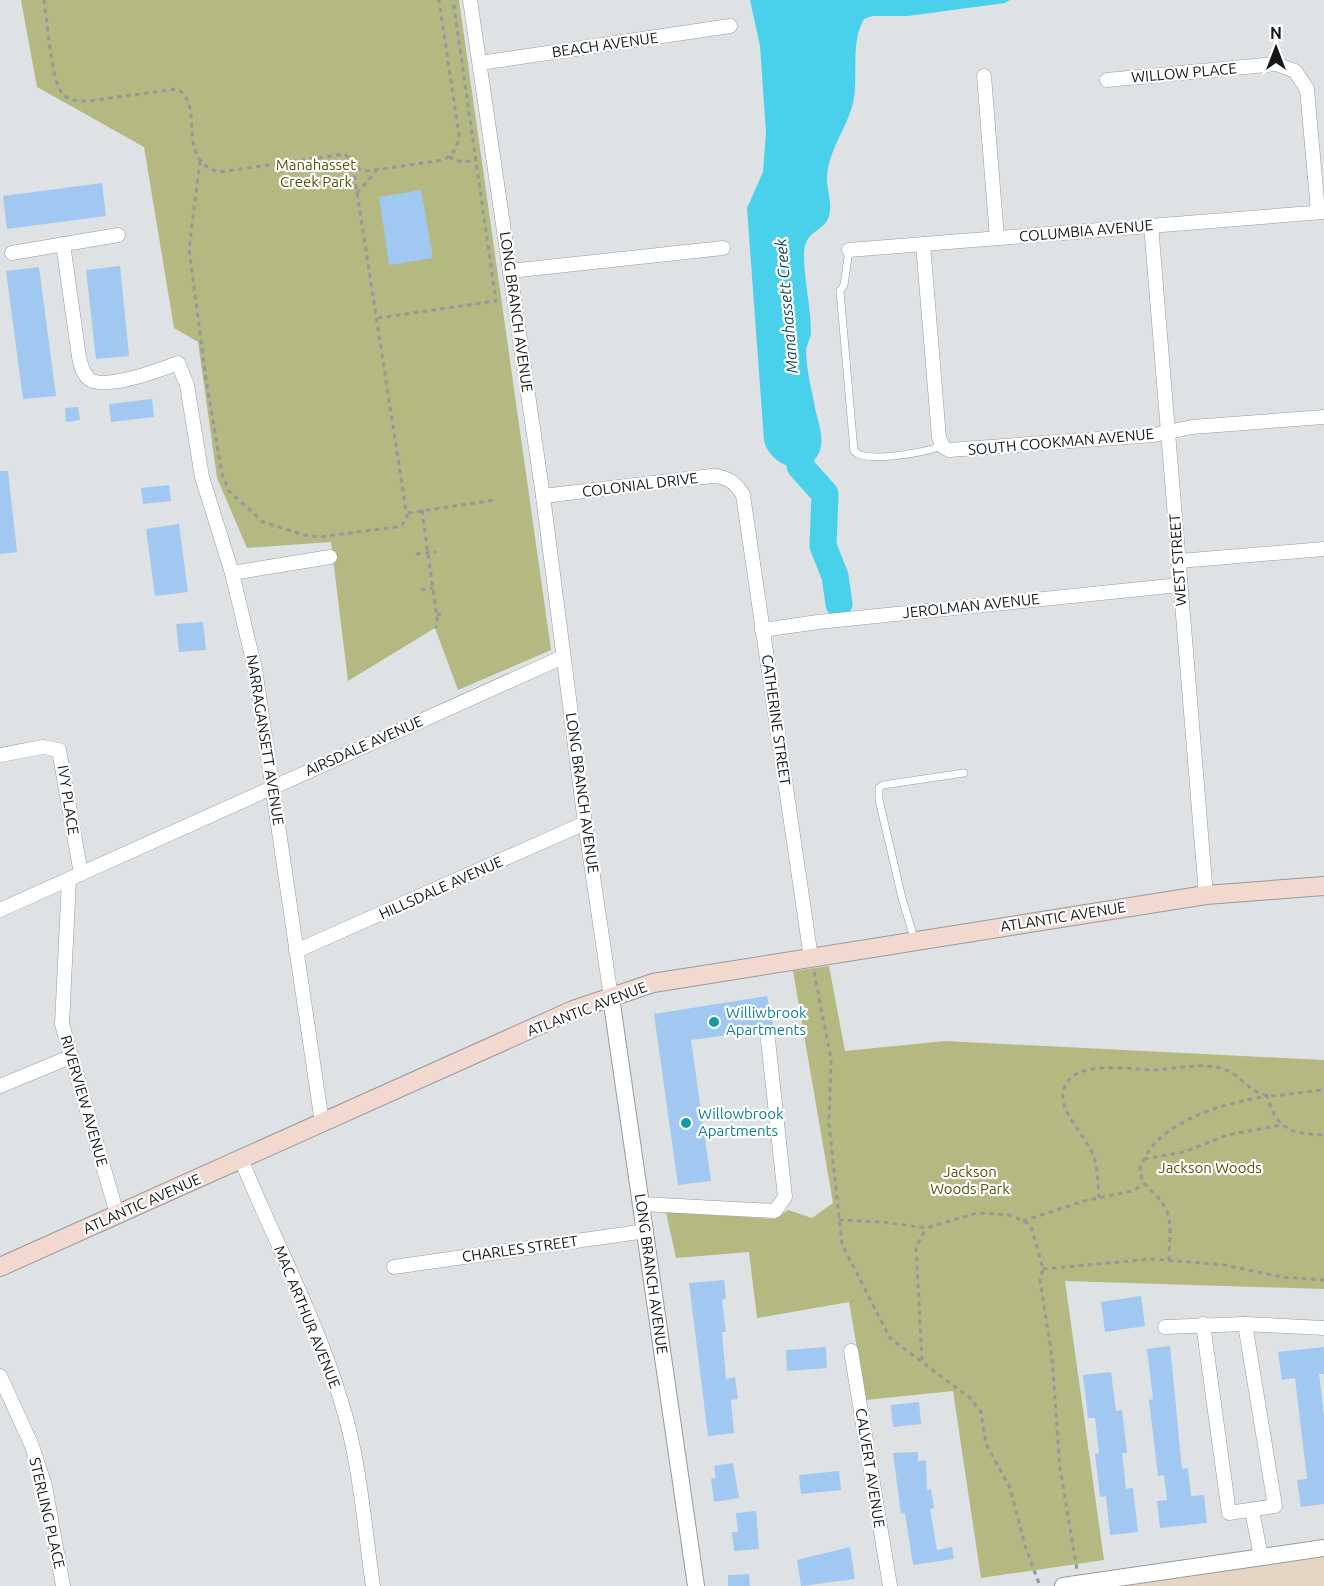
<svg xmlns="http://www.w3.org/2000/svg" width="1324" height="1586" font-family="Ubuntu,sans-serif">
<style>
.education{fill:#e5d5c3}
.green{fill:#b3b980}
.water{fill:#49d1ec}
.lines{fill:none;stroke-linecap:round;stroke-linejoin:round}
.river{stroke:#49d1ec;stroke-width:27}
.building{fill:#a0c8f1}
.service-casing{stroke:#979a9d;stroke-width:8}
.minor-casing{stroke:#979a9d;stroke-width:15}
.tertiary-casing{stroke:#979a9d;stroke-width:18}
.secondary-casing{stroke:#979a9d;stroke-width:20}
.path{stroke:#95989a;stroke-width:3;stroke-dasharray:4.5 4.5;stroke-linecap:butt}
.service{stroke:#fff;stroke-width:7}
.minor{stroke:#fff;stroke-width:14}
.tertiary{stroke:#fff;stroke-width:16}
.secondary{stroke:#f2d9d0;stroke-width:18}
.culture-dot{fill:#0f9aa8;stroke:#fff;stroke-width:2}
.labels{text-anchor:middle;stroke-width:4.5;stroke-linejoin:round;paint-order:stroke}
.street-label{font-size:15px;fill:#161718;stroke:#fff}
.park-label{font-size:15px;fill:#51550c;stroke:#fff}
.culture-label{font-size:15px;fill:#0d838f;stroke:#fff;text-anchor:start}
.water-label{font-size:16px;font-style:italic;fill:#0f4a55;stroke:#fff}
</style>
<rect width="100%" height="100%" fill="#dfe2e5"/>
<polygon class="education" points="1324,1554 1324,1586 1102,1586"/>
<g class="green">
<polygon points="21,0 459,0 551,650 458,690 435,628 348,681 331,542 247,548 217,478 198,342 174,328 144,147 37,87"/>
<polygon points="829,966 845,1051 945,1041 1324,1060 1324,1289 1065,1281 1104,1560 981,1578 953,1391 866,1400 849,1302 757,1318 749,1252 676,1258 666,1212 775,1219 788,1210 812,1218 833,1203 793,971"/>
</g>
<path class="water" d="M750 0H1010L1005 3 908 16H872L864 19C849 45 860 78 852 107 845 130 829 151 827 176 826 189 833 202 829 216 824 233 804 229 804 255 804 281 811 307 811 332 811 338 807 344 806 350 806 369 812 390 815 408 818 422 825 439 819 453 806 480 770 465 764 441L747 208 763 172 766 132 760 46Z"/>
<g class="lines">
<polyline class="river" points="797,431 800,466 825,494 823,546 835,576 839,604"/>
</g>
<g class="building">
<polygon points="102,183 106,216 7,229 3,196"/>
<polygon points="421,190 433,258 389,265 379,197"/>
<polygon points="120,266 129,356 96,359 86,270"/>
<polygon points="39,267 56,396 23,399 6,271"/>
<polygon points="152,399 154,417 111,422 109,404"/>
<polygon points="78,407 80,420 66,422 65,408"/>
<polygon points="0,471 8,471 17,552 0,554"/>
<polygon points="169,485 171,501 143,504 141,488"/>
<polygon points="179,524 188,592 155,596 146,529"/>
<polygon points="203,622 206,650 179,652 176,624"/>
<polygon points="767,996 774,1029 691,1040 711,1181 678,1185 654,1014"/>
<polygon points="724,1280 726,1299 722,1300 726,1332 722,1332 726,1379 735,1377 738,1399 731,1400 734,1433 708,1436 689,1283"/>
<polygon points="1141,1296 1145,1326 1105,1332 1101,1302"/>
<polygon points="1170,1346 1182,1469 1188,1468 1191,1496 1204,1495 1207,1523 1160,1528 1157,1501 1167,1500 1164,1475 1158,1476 1149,1400 1153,1399 1147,1349"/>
<polygon points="826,1347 827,1368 787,1371 786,1350"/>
<polygon points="1324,1347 1324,1374 1319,1374 1324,1416 1324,1504 1301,1507 1297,1480 1307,1479 1295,1378 1282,1380 1278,1352"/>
<polygon points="1111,1372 1116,1411 1122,1410 1127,1453 1122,1453 1126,1489 1133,1488 1138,1532 1110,1535 1106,1496 1100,1497 1095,1454 1099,1453 1095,1418 1088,1418 1083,1375"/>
<polygon points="919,1402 921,1424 893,1427 891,1405"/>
<polygon points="918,1452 918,1461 926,1460 927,1490 931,1489 934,1508 930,1509 937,1550 952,1547 954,1559 913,1565 905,1513 901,1514 893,1453"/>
<polygon points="733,1463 739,1498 714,1502 711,1479 716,1478 714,1466"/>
<polygon points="839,1471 841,1490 801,1494 799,1475"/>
<polygon points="756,1511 759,1549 734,1551 732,1532 738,1532 736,1513"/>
<polygon points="850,1547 855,1579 801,1586 797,1560"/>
<polygon points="749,1574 750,1586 728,1586 728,1575"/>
</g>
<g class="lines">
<g class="service-casing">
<g id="service">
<path d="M849 250 844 285 840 291 854 451C867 464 925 452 942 446"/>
<polyline points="915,941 902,898 879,800 879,788 883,785 964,773"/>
</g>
</g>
<g class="minor-casing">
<g id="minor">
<polyline points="470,0 543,496 585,823 611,997"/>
<polyline points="480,63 730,26"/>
<polyline points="984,76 997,238"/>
<polyline points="1107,80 1276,64 1295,71 1307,89 1318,212"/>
<polyline points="1151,225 1206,895"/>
<path d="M63 244 79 357C81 365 82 373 89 379 105 391 160 370 178 363L187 385 202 477 232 573 255 669 322 1123"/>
<polyline points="923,244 939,437 942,446 949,450 1154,435 1192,427 1324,417"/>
<polyline points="849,250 1324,212"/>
<polyline points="12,253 118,235"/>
<polyline points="510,271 723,248"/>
<path d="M543 496 712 476C727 476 736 483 743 495L811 958"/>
<polyline points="1179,561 1324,549"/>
<polyline points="232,573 330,557"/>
<polyline points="762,630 818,622 1180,585"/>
<polyline points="0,755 43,747 59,750 81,874"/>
<polyline points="69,879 62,1024 117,1214"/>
<polyline points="0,910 563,657"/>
<polyline points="296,951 585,823"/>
<polyline points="0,1086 70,1057"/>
<path d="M241 1159C274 1240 316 1318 341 1401 360 1460 364 1525 373 1586"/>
<polyline points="642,1204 775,1211 785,1197 768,1040"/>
<polyline points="394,1267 646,1231"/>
<polyline points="1203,1324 1229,1513 1275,1506 1245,1324"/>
<polyline points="1165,1327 1245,1324 1324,1328"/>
<polyline points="851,1351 890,1586"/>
<polyline points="0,1376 32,1446 45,1486 63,1586"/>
<polyline points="1252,1511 1261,1556"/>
</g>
</g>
<g class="tertiary-casing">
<g id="tertiary">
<polyline points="611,997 696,1586"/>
<polyline points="1063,1586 1324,1548"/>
</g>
</g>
<g class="secondary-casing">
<polyline id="secondary" points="0,1267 573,1010 653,983 1206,895 1324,886"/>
</g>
<g class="path">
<path d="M44 0C47 19 51 80 62 93 68 101 79 101 88 101L177 89C206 104 174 160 219 172L345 154 360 170 368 171 443 160C454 154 458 147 459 135L439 0"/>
<polyline points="449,157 462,162 477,160"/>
<polyline points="200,161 189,249 206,379 222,474 229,491 263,522 304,535 319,537 396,527 402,525 407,517 352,160"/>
<polyline points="357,193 376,171"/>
<polyline points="378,318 496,301 453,0"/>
<polyline points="422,510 437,619 436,628"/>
<polyline points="408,513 494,500"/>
<polyline points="416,554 436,552"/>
<polyline points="421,590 433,588"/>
<polyline points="437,615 445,613"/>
<polyline points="814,972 831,1059 829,1124 842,1244 890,1338 970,1398 981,1412 986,1444 1010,1488 1026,1549 1040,1586"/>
<polyline points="1144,1159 1184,1152 1227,1135 1281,1125"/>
<path d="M1099 1198C1098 1185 1098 1170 1094 1157 1086 1136 1059 1112 1063 1092 1070 1057 1130 1070 1154 1070 1178 1069 1203 1061 1226 1070 1240 1076 1250 1091 1265 1095 1273 1098 1312 1090 1324 1090"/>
<polyline points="839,1220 883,1222 926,1228 977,1213 1009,1215 1026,1222 1032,1229 1043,1269 1040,1280 1052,1357 1060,1468 1077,1570"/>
<polyline points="1023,1221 1084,1201 1132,1191 1144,1184"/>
<path d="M1169 1260C1169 1244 1173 1222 1165 1207 1157 1192 1140 1187 1140 1168 1156 1121 1222 1104 1267 1096 1277 1130 1290 1133 1324 1135"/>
<polyline points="1043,1269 1152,1259 1224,1265 1282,1277 1324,1280"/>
<polyline points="922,1360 916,1247 926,1228"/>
</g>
<use href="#service" class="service"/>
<use href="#minor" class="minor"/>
<use href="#tertiary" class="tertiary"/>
<use href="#secondary" class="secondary"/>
</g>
<g class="culture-dot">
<circle cx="714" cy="1022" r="6"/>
<circle cx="686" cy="1123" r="6"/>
</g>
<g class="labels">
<g class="street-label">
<text transform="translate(605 45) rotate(-8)" y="5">BEACH AVENUE</text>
<text transform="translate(1184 73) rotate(-5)" y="5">WILLOW PLACE</text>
<text transform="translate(1086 231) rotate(-5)" y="5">COLUMBIA AVENUE</text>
<text transform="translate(516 312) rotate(82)" y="5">LONG BRANCH AVENUE</text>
<text transform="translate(1061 442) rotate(-5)" y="5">SOUTH COOKMAN AVENUE</text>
<text transform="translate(640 485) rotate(-7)" y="5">COLONIAL DRIVE</text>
<text transform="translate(1178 560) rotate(-94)" y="5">WEST STREET</text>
<text transform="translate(971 606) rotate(-6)" y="5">JEROLMAN AVENUE</text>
<text transform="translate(776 720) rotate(82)" y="5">CATHERINE STREET</text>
<text transform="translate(265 740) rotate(81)" y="5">NARRAGANSETT AVENUE</text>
<text transform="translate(364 746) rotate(-24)" y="5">AIRSDALE AVENUE</text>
<text transform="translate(582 793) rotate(82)" y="5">LONG BRANCH AVENUE</text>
<text transform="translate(68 800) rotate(81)" y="5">IVY PLACE</text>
<text transform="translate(441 888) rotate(-24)" y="5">HILLSDALE AVENUE</text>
<text transform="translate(1063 917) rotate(-9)" y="5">ATLANTIC AVENUE</text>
<text transform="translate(587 1009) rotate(-21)" y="5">ATLANTIC AVENUE</text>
<text transform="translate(84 1101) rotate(74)" y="5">RIVERVIEW AVENUE</text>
<text transform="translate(142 1204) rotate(-24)" y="5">ATLANTIC AVENUE</text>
<text transform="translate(520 1249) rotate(-8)" y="5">CHARLES STREET</text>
<text transform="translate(651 1274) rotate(82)" y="5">LONG BRANCH AVENUE</text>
<text transform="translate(307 1317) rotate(68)" y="5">MAC ARTHUR AVENUE</text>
<text transform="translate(870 1468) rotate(81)" y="5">CALVERT AVENUE</text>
<text transform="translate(47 1513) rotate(77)" y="5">STERLING PLACE</text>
</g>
<g class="park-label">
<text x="316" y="170">Manahasset<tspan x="316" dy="17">Creek Park</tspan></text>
<text x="1210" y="1173">Jackson Woods</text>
<text x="970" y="1177">Jackson<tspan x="970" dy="17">Woods Park</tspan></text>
</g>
<g class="culture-label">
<text x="726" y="1018">Williwbrook<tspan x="726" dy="17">Apartments</tspan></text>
<text x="698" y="1119">Willowbrook<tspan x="698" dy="17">Apartments</tspan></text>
</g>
<g class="water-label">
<text transform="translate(786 306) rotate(-95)" y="6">Manahassett Creek</text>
</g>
</g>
<g transform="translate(1276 48)" stroke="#ffffff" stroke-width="4.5" paint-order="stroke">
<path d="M0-4.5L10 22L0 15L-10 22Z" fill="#161718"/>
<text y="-9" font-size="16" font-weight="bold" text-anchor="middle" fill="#161718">N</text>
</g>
</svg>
